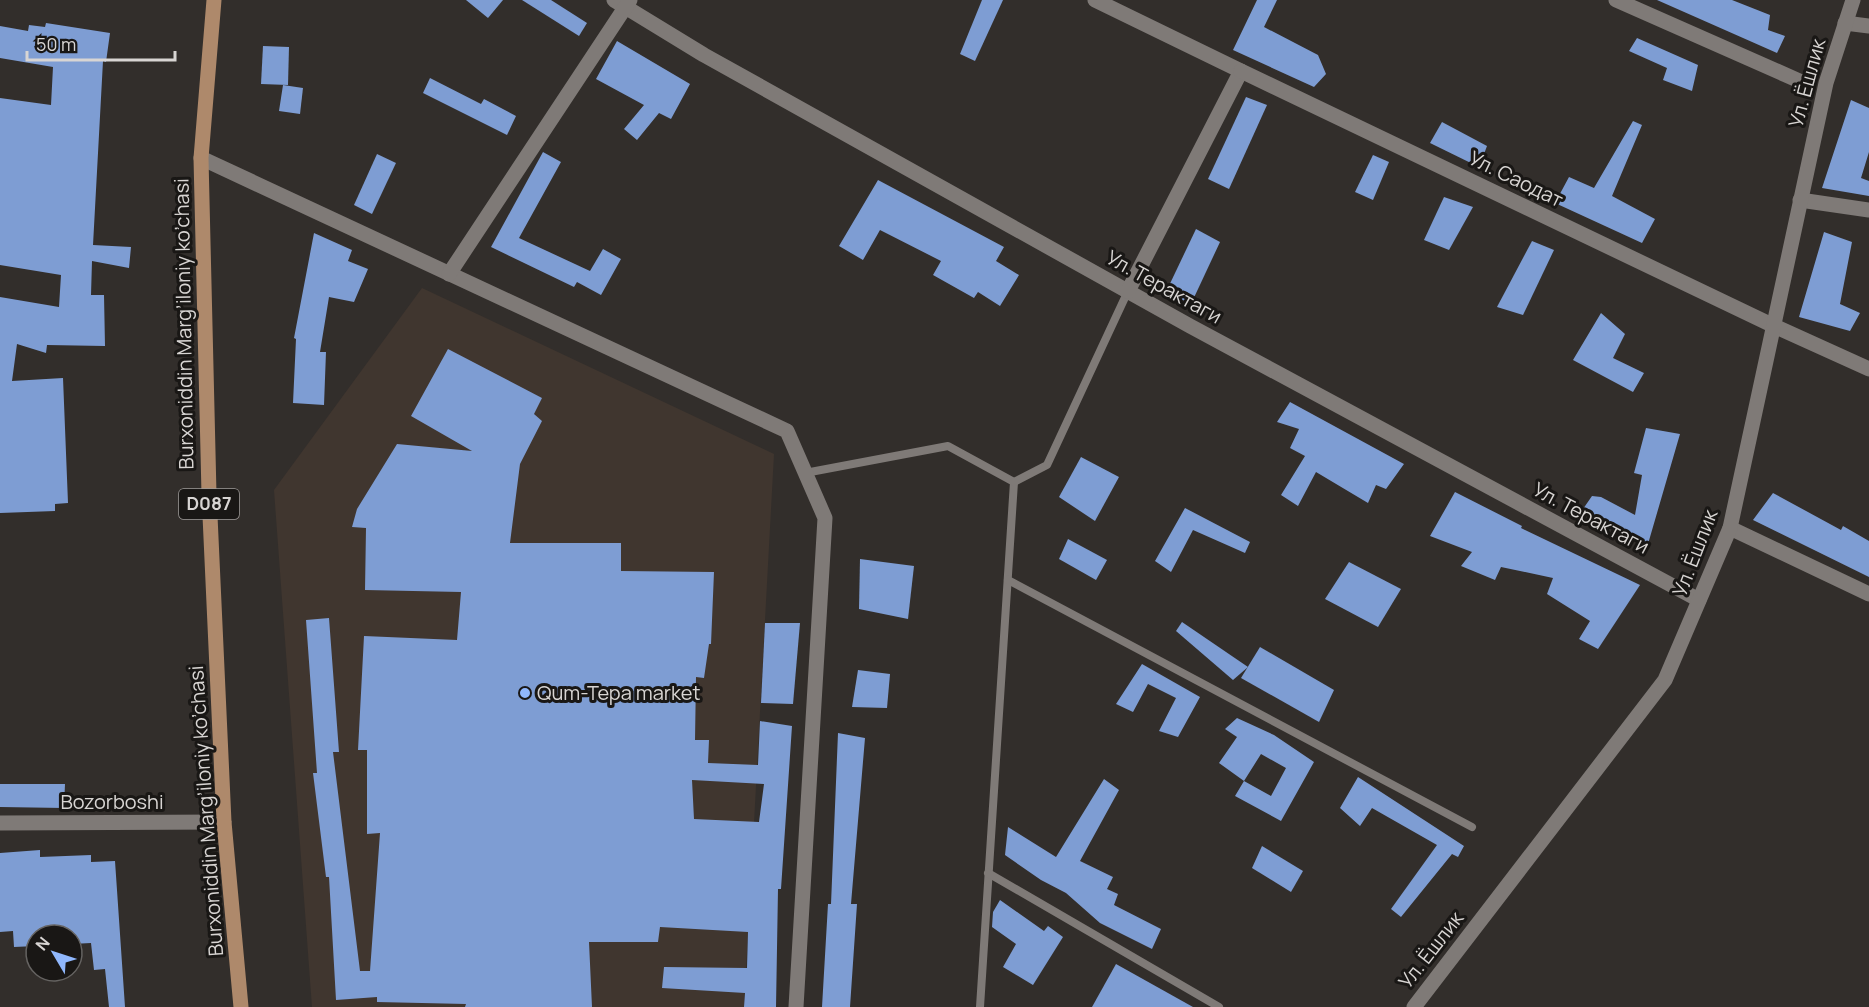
<svg xmlns="http://www.w3.org/2000/svg" width="1869" height="1007" font-family="Manrope,sans-serif">
<style>
.built{fill:#40362f}
.building{fill:#7e9dd3;fill-rule:evenodd}
.lines{fill:none;stroke-linecap:round;stroke-linejoin:round}
.service{stroke:#7f7a77;stroke-width:8}
.minor{stroke:#7f7a77;stroke-width:15}
.primary{stroke:#ae896b;stroke-width:15}
.poi-dot{fill:#90b8fd;stroke:#191715;stroke-width:2}
.labels{text-anchor:middle;stroke-width:6;stroke-linejoin:round;paint-order:stroke}
.shield{fill:#191715;stroke:#9f9c9a;stroke-width:1.5}
.shield-label{font-size:18px;font-weight:bold;fill:#d8d5d3}
.street-label{font-size:20px;fill:#d8d5d3;stroke:#191715}
.poi-label{font-size:20px;fill:#d8d5d3;stroke:#191715;text-anchor:start}
</style>
<rect width="100%" height="100%" fill="#322e2b"/>
<polygon class="built" points="422,288 774,454 744,1007 312,1007 274,490"/>
<g class="building">
<polygon points="466,0 503,0 488,18"/>
<polygon points="522,0 551,0 587,23 579,36"/>
<polygon points="982,0 1003,0 975,61 960,54"/>
<polygon points="1257,0 1277,0 1264,27 1318,55 1326,74 1314,87 1233,50"/>
<polygon points="1657,0 1732,0 1770,15 1768,30 1785,36 1777,53"/>
<polygon points="46,23 110,33 106,62 103,61 93,245 131,247 129,268 92,261 91,295 104,295 105,346 47,345 46,353 17,344 12,381 63,378 68,503 55,504 55,511 0,513 0,297 59,307 61,275 0,265 0,98 51,105 53,67 0,58 0,26 28,31 29,25 45,27"/>
<polygon points="1637,38 1698,65 1692,91 1663,80 1667,68 1629,51"/>
<polygon points="617,41 690,84 671,119 659,113 637,140 624,129 644,105 596,79"/>
<polygon points="263,46 289,47 288,85 261,84"/>
<polygon points="430,78 481,104 484,99 516,116 507,135 423,93"/>
<polygon points="283,85 303,88 300,114 279,111"/>
<polygon points="1246,97 1267,105 1229,189 1208,179"/>
<polygon points="1851,100 1869,108 1869,152 1861,178 1869,181 1869,196 1822,188"/>
<polygon points="1633,121 1642,125 1612,196 1655,219 1642,243 1555,203 1569,177 1594,188"/>
<polygon points="1442,122 1487,146 1479,167 1430,143"/>
<polygon points="543,152 561,162 519,238 590,271 603,249 621,259 601,295 577,282 574,287 491,247"/>
<polygon points="377,154 396,163 372,214 354,205"/>
<polygon points="1373,155 1389,162 1373,200 1355,192"/>
<polygon points="878,180 1004,247 996,261 1019,275 1000,306 978,292 974,298 933,275 941,261 880,230 863,260 839,246"/>
<polygon points="1444,197 1473,207 1449,250 1424,240"/>
<polygon points="1196,229 1220,242 1191,304 1166,292"/>
<polygon points="1824,232 1852,242 1840,304 1860,313 1850,331 1799,317"/>
<polygon points="314,233 352,250 348,261 368,269 354,302 329,297 320,352 326,352 324,405 293,403 296,339 294,338"/>
<polygon points="1532,241 1554,250 1523,315 1497,307"/>
<polygon points="1601,313 1625,334 1613,358 1644,373 1633,392 1573,360"/>
<path d="M448 349 542 398 534 414 542 421 520 464 510 543H621V571L714 572 711 644H709L704 678 696 677 695 740H709L708 763 758 765 760 721 792 726 781 889H778L776 1007H744L745 993 662 988 664 967 747 968 748 932 660 927 658 942H589L592 1007H465L466 1004 377 1002V997L336 1000 329 877H326L313 773H317L306 620 329 618 339 752H333L360 971H370L380 833 367 834V750H358L364 636 457 640 461 592 365 590 366 528 352 527 357 509 397 444 472 451 411 416ZM692 780 764 784 759 822 694 819Z"/>
<polygon points="1290,402 1404,464 1386,489 1376,485 1368,503 1316,472 1298,506 1281,495 1305,456 1290,448 1299,429 1277,422"/>
<polygon points="1646,428 1680,434 1648,544 1583,509 1592,496 1601,497 1635,515 1642,475 1634,473"/>
<polygon points="1081,457 1119,477 1095,521 1059,497"/>
<polygon points="1455,492 1522,526 1521,528 1640,585 1598,649 1579,639 1590,621 1547,594 1553,578 1501,567 1495,580 1461,566 1472,552 1430,536"/>
<polygon points="1773,493 1841,530 1843,526 1869,541 1869,577 1753,520"/>
<polygon points="1185,508 1250,542 1245,553 1193,530 1171,572 1155,561"/>
<polygon points="1068,539 1107,560 1096,580 1059,559"/>
<polygon points="860,559 914,566 908,619 859,609"/>
<polygon points="1349,562 1401,589 1378,627 1325,599"/>
<polygon points="1182,622 1248,667 1233,680 1176,631"/>
<polygon points="765,623 800,623 793,704 761,703"/>
<polygon points="1260,647 1334,690 1319,722 1241,678"/>
<polygon points="1142,664 1200,697 1178,737 1159,731 1176,698 1148,684 1133,712 1116,704"/>
<polygon points="858,670 890,674 887,708 852,707"/>
<path d="M1237 718 1274 735 1314 762 1281 821 1235 796 1244 781 1219 763 1237 737 1225 729ZM1261 754 1286 768 1271 796 1244 781Z"/>
<polygon points="838,733 865,738 851,904 857,904 850,1007 822,1007 828,904 831,904"/>
<polygon points="1358,777 1464,846 1458,857 1452,854 1401,917 1391,909 1437,845 1372,808 1360,826 1340,808"/>
<polygon points="1104,779 1119,790 1080,861 1113,877 1107,889 1118,894 1114,905 1161,929 1152,949 1100,923 1066,893 1041,880 1005,855 1008,827 1056,857"/>
<polygon points="0,784 65,784 64,808 0,807"/>
<polygon points="1262,846 1303,871 1291,892 1252,868"/>
<polygon points="40,850 40,857 91,855 91,862 115,861 125,1007 109,1007 105,969 94,970 91,943 72,944 72,935 36,935 36,946 14,947 13,931 0,932 0,853"/>
<polygon points="1000,900 1044,931 1048,926 1063,937 1033,985 1003,967 1016,944 992,927 993,912"/>
<polygon points="1116,964 1193,1007 1092,1007"/>
</g>
<g class="lines">
<g class="service">
<polyline points="805,473 948,446 1014,482 980,1007"/>
<polyline points="1014,482 1047,465 1128,291"/>
<polyline points="1008,580 1472,827"/>
<polyline points="988,873 1219,1007"/>
</g>
<g class="minor">
<polyline points="614,0 704,55 1190,326 1699,600"/>
<polyline points="1095,0 1241,71 1128,291"/>
<polyline points="1616,0 1804,83"/>
<polyline points="1845,23 1869,26"/>
<polyline points="1241,71 1774,326 1869,369"/>
<polyline points="201,158 787,431 825,518 796,1007"/>
<polyline points="1800,200 1869,210"/>
<polyline points="449,274 630,0"/>
<polyline points="1730,528 1869,594"/>
<polyline points="0,823 224,822"/>
<polyline points="1414,1007 1665,680 1730,528 1826,83 1853,0"/>
</g>
<polyline class="primary" points="214,0 201,158 209,494 224,822 241,1007"/>
</g>
<circle class="poi-dot" cx="525" cy="693" r="6"/>
<g class="labels">
<rect class="shield" x="179" y="489" width="60" height="30" rx="4.5"/>
<g class="shield-label">
<text x="209" y="510">D087</text>
</g>
<g class="street-label">
<text transform="translate(1807 83) rotate(-75)" y="7">Ул. Ёшлик</text>
<text transform="translate(1516 179) rotate(26)" y="7">Ул. Саодат</text>
<text transform="translate(1164 287) rotate(29)" y="7">Ул. Терактаги</text>
<text transform="translate(184 324) rotate(-91)" y="7">Burxoniddin Marg’iloniy ko’chasi</text>
<text transform="translate(1591 518) rotate(28)" y="7">Ул. Терактаги</text>
<text transform="translate(1695 553) rotate(-69)" y="7">Ул. Ёшлик</text>
<text x="112" y="809">Bozorboshi</text>
<text transform="translate(206 811) rotate(-94)" y="7">Burxoniddin Marg’iloniy ko’chasi</text>
<text transform="translate(1431 950) rotate(-52)" y="7">Ул. Ёшлик</text>
</g>
<g class="poi-label">
<text x="537" y="700">Qum-Tepa market</text>
</g>
</g>
<g transform="translate(54 953) rotate(309)"><circle r="28" fill="#191715" stroke="#656361" stroke-width="1.5"/>
<path d="M0-4.5L10 22L0 15L-10 22Z" fill="#90b8fd"/>
<text y="-9" font-size="16" font-weight="bold" text-anchor="middle" fill="#d8d5d3">N</text>
</g>
<path d="M27 51v9h148v-9" fill="none" stroke="#d8d5d3" stroke-width="3"/>
<text x="36" y="51" font-size="18" fill="#d8d5d3" stroke="#191715" stroke-width="4.5" paint-order="stroke">50 m</text>
</svg>
